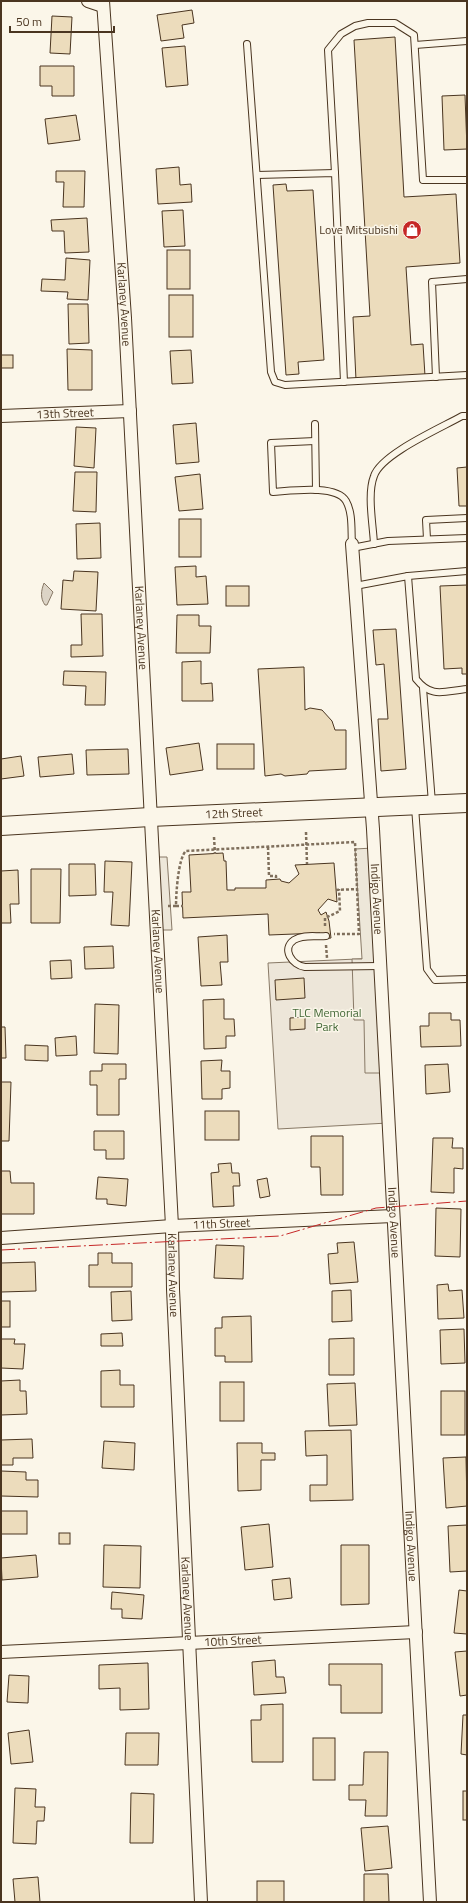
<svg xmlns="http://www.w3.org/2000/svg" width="468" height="1903" font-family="'Titillium Web',sans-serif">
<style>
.green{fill:#ede6d9;stroke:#887966}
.parking{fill:#ede7d9;stroke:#887966}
.water{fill:#dcd4c6;stroke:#887966}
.building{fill:#ecdcbc;stroke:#4a3520}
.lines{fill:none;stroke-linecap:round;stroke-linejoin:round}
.lane-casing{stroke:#4a3520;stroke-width:8}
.street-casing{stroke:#4a3520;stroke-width:14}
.secondary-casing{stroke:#4a3520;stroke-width:20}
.path{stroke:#7f6f5c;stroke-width:2.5;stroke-dasharray:3 2;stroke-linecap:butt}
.lane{stroke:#fbf6e9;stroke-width:6}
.street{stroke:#fbf6e9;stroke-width:12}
.secondary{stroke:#fbf6e9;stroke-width:18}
.power{stroke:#c62828;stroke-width:1;stroke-dasharray:14 3 2 3;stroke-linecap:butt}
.labels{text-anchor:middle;stroke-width:3;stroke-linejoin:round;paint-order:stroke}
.poi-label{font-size:12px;fill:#4a3520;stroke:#fbf6e9;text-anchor:end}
.street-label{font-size:12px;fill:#4a3520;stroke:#fbf6e9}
.park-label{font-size:12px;fill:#436837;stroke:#fbf6e9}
</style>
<rect width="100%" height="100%" fill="#fbf6e9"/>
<polygon class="green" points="379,958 388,1123 278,1129 268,963"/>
<g class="parking">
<polygon points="373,848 386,1073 365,1073 364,1020 354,1020 352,959 362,959 355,849"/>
<polygon points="152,857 167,857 172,930 156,930"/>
</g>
<path class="water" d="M44 583 53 592 47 605H45C40 598 41 591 44 583Z"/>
<g class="building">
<polygon points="192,10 194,23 182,25 184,38 161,41 157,15"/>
<polygon points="52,16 72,17 70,54 50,53"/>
<polygon points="395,37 404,197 456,194 460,263 406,267 411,345 423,344 425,376 356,380 353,317 370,316 354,40"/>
<polygon points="185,46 188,85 166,87 162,48"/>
<polygon points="40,66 74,66 74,96 52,96 52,86 40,86"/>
<polygon points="465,95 467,149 444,150 442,96"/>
<polygon points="76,115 80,140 48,144 45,119"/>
<polygon points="179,167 180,185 191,184 192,202 158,204 156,169"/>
<polygon points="56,171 85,171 84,207 63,207 64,182 56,182"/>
<polygon points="286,184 287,191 313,190 324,360 298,362 299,374 286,375 273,185"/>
<polygon points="183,210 185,246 164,247 162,211"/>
<polygon points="87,218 89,252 65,253 64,231 52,231 51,220"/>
<rect x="167" y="250" width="23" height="39"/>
<polygon points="66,258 90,260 88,300 67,299 68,292 41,291 42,279 65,280"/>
<rect x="169" y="295" width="24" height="42"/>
<polygon points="68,304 88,304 89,343 69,344"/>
<polygon points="67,349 92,350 92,390 68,390"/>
<polygon points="191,350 193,383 172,384 170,351"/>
<rect x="1" y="355" width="12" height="13"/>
<polygon points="196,423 199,462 176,464 173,425"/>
<polygon points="76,427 96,428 94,468 74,466"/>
<polygon points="467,467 467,506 459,506 457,468"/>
<polygon points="75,472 97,472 96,512 73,511"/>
<polygon points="200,474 203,509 179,511 175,477"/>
<rect x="179" y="519" width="22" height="38"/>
<polygon points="100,523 101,558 77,559 76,524"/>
<polygon points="196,566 196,577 206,576 208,604 177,605 175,567"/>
<polygon points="74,571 98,572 96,611 61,609 63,580 73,581"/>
<polygon points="467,585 467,674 462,674 462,668 444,669 440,586"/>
<rect x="226" y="586" width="23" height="20"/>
<polygon points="81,614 102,614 103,656 71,657 71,645 82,645"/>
<polygon points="177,615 199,615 199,626 211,626 210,653 176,653"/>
<polygon points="396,629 406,769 381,771 378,719 388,719 384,664 376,665 373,630"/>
<polygon points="201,661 201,684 212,683 213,701 182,701 182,662"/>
<polygon points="304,667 305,710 310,708 322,710 332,721 335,730 346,730 346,769 309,771 307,774 285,776 281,774 265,776 258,669"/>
<polygon points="64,671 106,672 105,705 85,705 86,686 63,685"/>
<polygon points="199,743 203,770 170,775 166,748"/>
<rect x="217" y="744" width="37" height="25"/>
<polygon points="128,749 129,774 87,775 86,750"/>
<polygon points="72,754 74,774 40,777 38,757"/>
<polygon points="21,756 24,776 1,779 1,759"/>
<polygon points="223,853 224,861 226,861 227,890 235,890 235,888 266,888 266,880 280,879 281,881 289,883 299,874 295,865 334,863 337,902 328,899 318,910 321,915 326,912 329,921 331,938 321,939 320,933 269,935 268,914 183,918 182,892 191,892 189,855"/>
<polygon points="105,861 132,862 129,926 111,925 113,892 104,892"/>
<polygon points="69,864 95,864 96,895 69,896"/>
<polygon points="31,869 61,869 60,923 31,923"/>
<polygon points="18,870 19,904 10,904 11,923 1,923 1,871"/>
<polygon points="227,935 228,962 220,962 222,985 201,986 198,937"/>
<polygon points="113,946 114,968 85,969 84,947"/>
<polygon points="71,960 72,978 51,979 50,961"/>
<polygon points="304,978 305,998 276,1000 275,980"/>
<polygon points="224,999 224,1019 234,1019 235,1036 226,1036 226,1048 204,1049 203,1000"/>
<polygon points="95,1004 119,1005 118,1054 94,1053"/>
<polygon points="429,1013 451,1013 451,1020 460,1020 461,1046 421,1047 420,1026 429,1026"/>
<polygon points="305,1017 305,1029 290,1030 290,1018"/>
<polygon points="1,1027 5,1027 6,1058 1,1058"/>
<polygon points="76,1036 77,1055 56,1056 55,1038"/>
<polygon points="25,1045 48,1046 48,1061 25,1060"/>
<polygon points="222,1060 221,1071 230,1071 230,1088 222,1089 222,1099 202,1099 201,1061"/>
<polygon points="102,1064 126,1064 126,1079 119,1079 119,1115 97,1115 97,1085 90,1085 90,1071 102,1071"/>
<polygon points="448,1064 450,1092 426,1094 425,1065"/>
<polygon points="1,1082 11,1082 9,1141 1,1141"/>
<rect x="205" y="1111" width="34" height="29"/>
<polygon points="94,1131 124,1131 124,1159 106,1159 106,1150 94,1150"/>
<polygon points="311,1136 343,1136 343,1195 321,1195 320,1167 311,1167"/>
<polygon points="433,1138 453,1138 452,1148 463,1148 463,1169 454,1168 454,1193 431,1192"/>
<polygon points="231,1163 232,1173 239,1173 240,1186 233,1186 234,1206 213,1207 211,1173 219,1172 218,1164"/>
<polygon points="1,1171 10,1171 11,1183 34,1183 34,1214 1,1214"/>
<polygon points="98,1177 128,1179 126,1206 107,1204 107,1199 96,1199"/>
<polygon points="267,1178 270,1196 260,1198 257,1180"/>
<polygon points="436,1208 461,1209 460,1257 435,1256"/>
<polygon points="354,1242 358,1282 330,1284 328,1254 338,1253 337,1243"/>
<polygon points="216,1245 244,1246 243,1279 214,1278"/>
<polygon points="98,1253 112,1253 112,1263 132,1263 132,1287 89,1287 89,1265 98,1265"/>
<polygon points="35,1262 36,1291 1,1292 1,1263"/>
<polygon points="448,1284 449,1291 462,1290 464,1318 438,1319 437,1285"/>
<polygon points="351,1290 352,1321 332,1322 332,1291"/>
<polygon points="131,1291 132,1320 112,1321 111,1292"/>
<rect x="1" y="1301" width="9" height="26"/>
<polygon points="251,1316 252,1362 225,1362 225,1356 215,1356 215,1328 222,1328 222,1317"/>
<polygon points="464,1329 465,1363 441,1364 440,1330"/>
<polygon points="122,1333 123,1346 101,1346 101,1334"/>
<polygon points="354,1338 354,1375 329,1375 329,1339"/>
<polygon points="1,1339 15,1339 14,1344 25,1344 23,1369 1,1368"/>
<polygon points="120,1370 120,1385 134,1385 134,1407 101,1407 101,1371"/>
<polygon points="20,1380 20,1391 26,1391 27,1414 1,1415 1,1381"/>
<rect x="220" y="1382" width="24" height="39"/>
<polygon points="355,1383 357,1425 329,1426 327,1384"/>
<rect x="441" y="1391" width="24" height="44"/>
<polygon points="351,1430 353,1500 310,1501 310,1485 327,1485 327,1455 306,1456 305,1431"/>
<polygon points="32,1439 33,1458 13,1458 13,1465 1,1465 1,1440"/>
<polygon points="104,1441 135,1443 134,1470 102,1468"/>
<polygon points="237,1443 262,1443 262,1453 275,1453 275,1460 261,1460 261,1490 238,1491"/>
<polygon points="466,1457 467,1506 446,1508 443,1458"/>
<polygon points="1,1471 26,1472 26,1480 38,1480 38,1497 1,1496"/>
<rect x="1" y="1511" width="26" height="23"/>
<polygon points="269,1524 273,1567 245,1570 241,1527"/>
<polygon points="467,1525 467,1571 450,1572 448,1526"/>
<rect x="59" y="1533" width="11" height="11"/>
<polygon points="104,1545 141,1546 140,1588 103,1587"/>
<polygon points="341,1545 369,1545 369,1604 341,1605"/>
<polygon points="36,1555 38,1577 2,1580 1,1558"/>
<polygon points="290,1578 292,1598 274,1600 272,1580"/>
<polygon points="459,1590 467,1591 467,1634 454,1633"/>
<polygon points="112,1592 144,1595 142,1619 122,1618 122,1609 111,1609"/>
<polygon points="467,1651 467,1695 460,1696 455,1652"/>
<polygon points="275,1660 276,1677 284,1677 286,1693 254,1695 252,1662"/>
<polygon points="148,1663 149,1709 120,1710 120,1688 99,1689 99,1665"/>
<polygon points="329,1664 382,1664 382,1713 341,1713 341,1685 329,1685"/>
<polygon points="9,1675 29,1676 28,1703 7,1702"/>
<polygon points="283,1704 283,1762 252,1762 251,1720 261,1720 261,1705"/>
<polygon points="463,1715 467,1715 467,1755 461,1754"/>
<polygon points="29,1730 33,1762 11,1764 8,1733"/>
<polygon points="126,1733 159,1733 158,1765 125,1765"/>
<rect x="313" y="1738" width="22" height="42"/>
<polygon points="364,1752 388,1752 387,1816 365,1816 366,1800 349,1800 349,1785 363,1785"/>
<polygon points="15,1788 36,1789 35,1807 45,1807 44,1821 37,1821 36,1844 13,1843"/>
<rect x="463" y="1791" width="4" height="29"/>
<polygon points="131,1793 154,1794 153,1843 130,1843"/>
<polygon points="388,1826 392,1868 365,1871 361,1828"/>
<polygon points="364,1874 388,1874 389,1902 364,1902"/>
<polygon points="38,1877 40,1902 15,1902 13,1879"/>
<rect x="257" y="1881" width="27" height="21"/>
</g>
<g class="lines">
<g class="lane-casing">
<g id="lane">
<polyline points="247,44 271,372 275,382 285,385 467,375"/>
<polyline points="415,45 467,41"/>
<polyline points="335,173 328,50 341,34 355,26 368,23 395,23 414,35 423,180 467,180"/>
<polyline points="257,175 335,173 344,382"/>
<polyline points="436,377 432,282 467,279"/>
<polyline points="315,424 316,490"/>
<path d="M315 441 271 443 273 492C290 491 336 484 346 501 353 513 351 531 352 544"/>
<polyline points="427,539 426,520 467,518"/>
<path d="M374 544C373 524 367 494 374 476 381 454 441 428 462 416H467"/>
<polyline points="352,548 388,541 467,538"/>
<path d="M408 576 416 679C432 699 444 691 467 689"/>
<polyline points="355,586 408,576 467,571"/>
<polyline points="423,688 432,803"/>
<polyline points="415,807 427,969 435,980 467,979"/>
<path d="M326 936C316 937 303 934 294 940 281 949 292 965 305 967L380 966"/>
</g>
</g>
<g class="street-casing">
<g id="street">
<polyline points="88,1 103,6"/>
<path id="s1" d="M103 1 125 318 172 1226 173 1289 201 1902"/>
<path id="s2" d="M1 416 130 411"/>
<path id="s3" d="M352 544 373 829 430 1902"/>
<path id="s4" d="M1 1238 172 1226 393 1216"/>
<path id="s5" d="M1 1652 416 1632"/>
</g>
</g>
<g class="secondary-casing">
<g id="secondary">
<path id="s6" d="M1 826 150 817 467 803"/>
</g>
</g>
<g class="path">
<polyline points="306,832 307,864"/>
<polyline points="214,837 215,854"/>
<polyline points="268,847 269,876 276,876 276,879"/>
<polyline points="336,890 357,889"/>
<path d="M168 906H176C176 895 178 858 186 851L355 842 359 934H334"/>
<polyline points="176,906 183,906"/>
<polyline points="325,926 325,918 340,911 339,889"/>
<polyline points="326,945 327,958"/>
</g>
<use href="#lane" class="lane"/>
<use href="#street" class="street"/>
<use href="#secondary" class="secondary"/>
<polyline class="power" points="1,1250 280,1236 376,1208 467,1201"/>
</g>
<defs>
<g id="shop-disc" transform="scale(1)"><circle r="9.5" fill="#c62828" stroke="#fbf6e9"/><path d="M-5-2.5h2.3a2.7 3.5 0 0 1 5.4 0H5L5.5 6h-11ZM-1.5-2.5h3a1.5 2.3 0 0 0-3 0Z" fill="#fff"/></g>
</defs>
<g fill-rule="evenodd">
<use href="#shop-disc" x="412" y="230"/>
</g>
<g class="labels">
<g class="poi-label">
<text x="398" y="234">Love Mitsubishi</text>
</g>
<g class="street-label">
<text dy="4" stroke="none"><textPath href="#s1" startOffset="304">Karlaney Avenue</textPath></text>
<text dy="4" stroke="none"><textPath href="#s2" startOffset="64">13th Street</textPath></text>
<text dy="4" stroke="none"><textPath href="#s1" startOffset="628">Karlaney Avenue</textPath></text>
<text dy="4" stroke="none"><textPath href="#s6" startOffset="233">12th Street</textPath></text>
<text dy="4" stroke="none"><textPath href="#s3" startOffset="356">Indigo Avenue</textPath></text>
<text dy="4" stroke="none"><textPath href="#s1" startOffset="952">Karlaney Avenue</textPath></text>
<text dy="4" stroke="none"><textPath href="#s3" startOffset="680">Indigo Avenue</textPath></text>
<text dy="4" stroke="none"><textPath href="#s4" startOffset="221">11th Street</textPath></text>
<text dy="4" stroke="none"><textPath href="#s1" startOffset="1276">Karlaney Avenue</textPath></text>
<text dy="4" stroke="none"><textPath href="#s3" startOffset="1004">Indigo Avenue</textPath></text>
<text dy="4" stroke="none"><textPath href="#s1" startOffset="1600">Karlaney Avenue</textPath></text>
<text dy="4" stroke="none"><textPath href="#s5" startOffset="232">10th Street</textPath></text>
</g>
<g class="park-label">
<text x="327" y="1017">TLC Memorial<tspan x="327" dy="14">Park</tspan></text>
</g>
</g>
<rect width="468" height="1903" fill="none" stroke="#4a3520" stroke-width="4"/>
<path d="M10 26v6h104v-6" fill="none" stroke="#4a3520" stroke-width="2"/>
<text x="16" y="26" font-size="12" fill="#4a3520" stroke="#fbf6e9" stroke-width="3" paint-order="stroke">50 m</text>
</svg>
